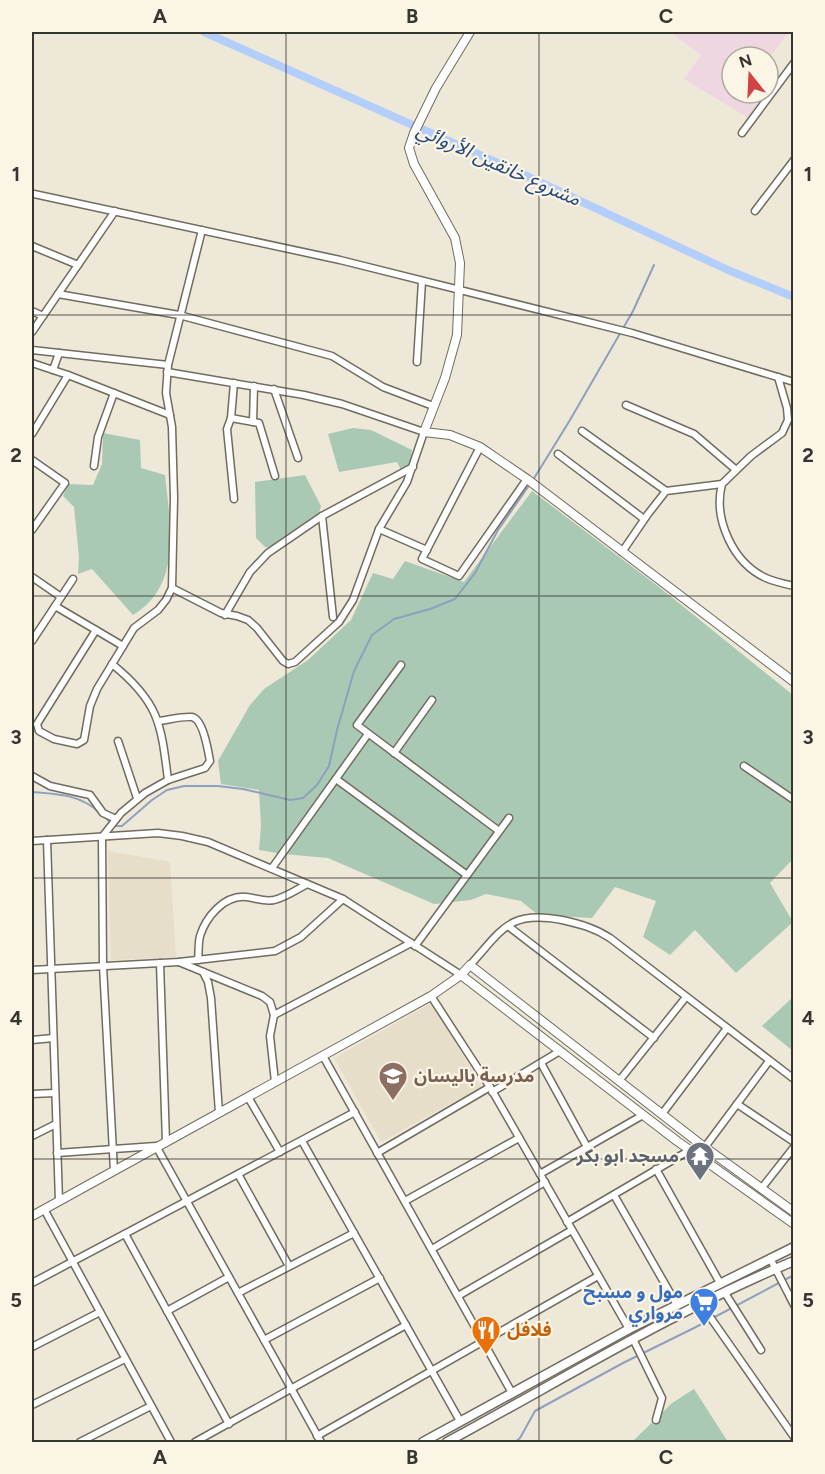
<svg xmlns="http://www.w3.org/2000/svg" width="825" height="1474" font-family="Figtree,'Noto Sans Arabic',sans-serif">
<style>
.commercial{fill:#efd7e2}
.built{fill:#e6dec8}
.green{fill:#a9c9b4}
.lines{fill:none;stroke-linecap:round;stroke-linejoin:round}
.stream{stroke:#8ea0bd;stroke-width:2}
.canal{stroke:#b3cefa;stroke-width:8}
.minor-casing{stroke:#716c5f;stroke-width:9}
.tertiary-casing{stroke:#716c5f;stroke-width:10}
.secondary-casing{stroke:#716c5f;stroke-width:11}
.minor{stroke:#fff;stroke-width:6}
.tertiary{stroke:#fff;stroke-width:8}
.secondary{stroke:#fff;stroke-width:8}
.grid{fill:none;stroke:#37352f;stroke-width:1.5;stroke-opacity:0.55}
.labels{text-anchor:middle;stroke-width:4.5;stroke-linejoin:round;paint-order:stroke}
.education-label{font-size:18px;font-weight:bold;fill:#785e54;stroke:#fbf5e6;text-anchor:start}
.worship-label{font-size:18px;font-weight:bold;fill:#5b616d;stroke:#fbf5e6;text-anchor:end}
.shop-label{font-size:18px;font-weight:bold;fill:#366cbe;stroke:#fbf5e6;text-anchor:end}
.food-label{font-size:18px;font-weight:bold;fill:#c56008;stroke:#fbf5e6;text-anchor:start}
.water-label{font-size:20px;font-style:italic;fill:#27487d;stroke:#fbf5e6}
.neatline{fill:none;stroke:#37352f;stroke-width:2}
.grid-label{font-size:20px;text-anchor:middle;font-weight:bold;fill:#37352f}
</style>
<rect width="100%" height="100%" fill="#eee8d9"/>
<polygon class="commercial" points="670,32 789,32 768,60 768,57 732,57 732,93 767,93 750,119 684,79 701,55"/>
<g class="built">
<polygon points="108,851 170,862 176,957 111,960"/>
<polygon points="433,1002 481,1087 381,1142 334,1058"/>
</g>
<g class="green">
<polygon points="353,428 371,430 412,450 410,467 402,472 397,462 339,472 328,434"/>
<path d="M103 433 140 440 141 468 165 475C170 524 183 585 133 615L92 569 78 574 79 557 74 507 63 496 68 484 93 485 102 464Z"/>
<polygon points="305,475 321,506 318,517 270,547 265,547 256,538 255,482"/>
<polygon points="532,491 659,587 793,695 793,859 770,883 793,922 736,973 695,930 670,955 643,937 656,901 615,887 592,918 538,915 521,901 486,894 471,900 434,904 328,858 283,854 259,850 261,826 259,790 221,784 218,761 250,705 264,689 308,660 351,620 373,573 393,579 405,561 464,582"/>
<polygon points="793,997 793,1051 762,1026"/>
<polygon points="694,1389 728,1442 632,1442 672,1403"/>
</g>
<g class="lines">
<g class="stream">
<polyline points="533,480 570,420 633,311 654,265"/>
<path d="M32 792C57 794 80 794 100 813"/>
<polyline points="104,816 114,826 122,826 152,800 167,790 184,786 218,786 243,789 290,800 303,798 317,785 329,766 337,730 354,671 372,635 394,619 430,609 455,599 475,573 498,530 530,484"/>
<polyline points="515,1442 520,1438 535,1411 623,1363 694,1328 794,1275"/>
</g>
<polyline class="canal" points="204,32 518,172 728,270 794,297"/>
<g class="minor-casing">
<g id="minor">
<polyline points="742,133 794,63"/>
<polyline points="34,194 340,260 632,333 794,382"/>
<polyline points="755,211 794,160"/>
<polyline points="32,246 78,265"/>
<polyline points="58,294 179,315 332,356 383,387 433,406"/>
<polyline points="32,311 43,316"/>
<polyline points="32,332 115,211"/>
<polyline points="32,350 168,365"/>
<polyline points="417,362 422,281"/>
<polyline points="32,363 68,375 170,415"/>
<polyline points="53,370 59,353"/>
<polyline points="167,372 304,395 342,404 424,432 407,482 379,529 353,600 339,622 295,662 288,664 283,661 257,628 248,620 237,616 221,613 172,588"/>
<polyline points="274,389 298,458"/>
<polyline points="626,405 694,434 735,469"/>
<polyline points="231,418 259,423 275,476"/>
<polyline points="253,422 254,386"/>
<polyline points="582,431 666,491"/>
<polyline points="32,434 68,375"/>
<polyline points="480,447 422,559 459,576 527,479"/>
<polyline points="558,454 644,519"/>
<polyline points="32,460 65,483 32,530"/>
<polyline points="94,466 98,437 114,393"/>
<path d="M722 484C713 519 733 563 766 578 775 582 785 584 794 586"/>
<polyline points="234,499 227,429 231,418 234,383"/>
<polyline points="322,516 333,617"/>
<polyline points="379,529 427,550"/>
<polyline points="622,552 648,514 666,491 722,484 751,456 782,433 788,420 787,408 778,377"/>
<polyline points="32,577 61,597"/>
<polyline points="55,606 123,646"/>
<polyline points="225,615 250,572 268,553 322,516 413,467"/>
<polyline points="96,630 37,724 39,731 54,739 77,744 84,740 90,706 97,689 134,628 158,610 166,600 172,588 174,498 172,427 166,393 168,365 202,230"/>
<polyline points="32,641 73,579"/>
<path d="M112 664C159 702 161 723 168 780"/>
<polyline points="401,665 357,725 499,831"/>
<polyline points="118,741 137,798"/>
<polyline points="394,753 432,700"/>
<polyline points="744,766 794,800"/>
<polyline points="32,776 50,786 90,795 103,813 116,819"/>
<polyline points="336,779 467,875"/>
<polyline points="47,840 59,1201"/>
<polyline points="32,841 158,833 182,836 208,842 343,899 461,975"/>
<polyline points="272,868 368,734"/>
<polyline points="508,926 654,1038"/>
<polyline points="415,946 509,818"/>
<path d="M198 960C199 952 198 944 200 936 206 917 224 895 246 897 256 898 264 902 274 900 286 897 296 890 307 884"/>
<polyline points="179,962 262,996 270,1002 274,1015 270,1036 275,1082"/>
<polyline points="160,963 166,1142"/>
<path d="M470 965C503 929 509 910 562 920 580 924 595 928 610 938L794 1079"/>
<polyline points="32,970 179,962 275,951 301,937 343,899"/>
<polyline points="203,972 208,982 211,998 219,1113"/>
<polyline points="431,996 490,1087 629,1329"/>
<polyline points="274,1015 411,943"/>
<polyline points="32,1040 53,1038"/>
<polyline points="323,1056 512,1393"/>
<polyline points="541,1063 587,1147"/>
<polyline points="619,1081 686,997"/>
<polyline points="492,1092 560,1051"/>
<polyline points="32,1094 55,1093"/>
<polyline points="248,1097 280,1152"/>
<polyline points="737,1104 794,1142"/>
<polyline points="662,1114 727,1028"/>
<polyline points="32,1136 56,1124"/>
<polyline points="302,1141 460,1421"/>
<polyline points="705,1147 769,1061"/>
<polyline points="57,1153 156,1146 321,1442"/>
<polyline points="377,1153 490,1087"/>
<polyline points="656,1169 720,1283"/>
<path d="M114 1171 103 966 102 837 121 813 145 793 168 780 205 768 210 761C208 750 203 719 192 717 182 716 168 720 158 721"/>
<polyline points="238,1174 289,1266"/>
<polyline points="540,1174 643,1115"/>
<polyline points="761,1189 794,1147"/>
<polyline points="614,1195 677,1305"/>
<polyline points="405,1201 519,1138"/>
<polyline points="44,1209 171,1442"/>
<polyline points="567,1222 690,1150"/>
<polyline points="125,1234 229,1424"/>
<polyline points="432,1249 545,1182"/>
<polyline points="770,1258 794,1305"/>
<polyline points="32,1283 355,1112"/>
<polyline points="238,1293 354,1233"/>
<polyline points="725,1293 761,1350"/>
<polyline points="458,1296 572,1230"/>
<polyline points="701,1304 794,1437"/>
<polyline points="167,1311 229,1277"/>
<polyline points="633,1339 662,1398 656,1420"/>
<polyline points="264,1340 380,1278"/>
<polyline points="32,1347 100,1312"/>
<polyline points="32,1405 125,1359"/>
<polyline points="317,1436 598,1276"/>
<polyline points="80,1442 151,1406"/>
<polyline points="195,1442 406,1325"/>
</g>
</g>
<g class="tertiary-casing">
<g id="tertiary">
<polyline points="470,32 436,88 414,133 409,148 414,164 455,238 460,263 457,335 445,378 424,432 450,435 480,447 527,479 794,682"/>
<polyline points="461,975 677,1141 794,1224"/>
<polyline points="32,1216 431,996 461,975 470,965 699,1143 794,1212"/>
</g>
</g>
<g class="secondary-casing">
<g id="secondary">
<polyline points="423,1442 629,1329 794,1247"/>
<path d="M447 1442C562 1380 673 1311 794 1261"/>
</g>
</g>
<use href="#minor" class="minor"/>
<use href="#tertiary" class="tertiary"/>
<use href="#secondary" class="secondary"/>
</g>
<path class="grid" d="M286 32V1442M539 32V1442M32 315H794M32 596H794M32 878H794M32 1159H794"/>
<defs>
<g id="school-pin" transform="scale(1.5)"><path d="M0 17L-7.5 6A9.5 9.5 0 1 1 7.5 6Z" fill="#8d6e63" stroke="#fbf5e6"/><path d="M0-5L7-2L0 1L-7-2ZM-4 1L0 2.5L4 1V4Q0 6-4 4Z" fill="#fff"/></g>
<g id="temple-pin" transform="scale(1.5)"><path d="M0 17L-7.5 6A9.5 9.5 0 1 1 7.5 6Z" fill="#6b7280" stroke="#fbf5e6"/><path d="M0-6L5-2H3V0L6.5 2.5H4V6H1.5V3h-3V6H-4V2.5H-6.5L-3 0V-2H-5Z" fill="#fff"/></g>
<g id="supermarket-pin" transform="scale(1.5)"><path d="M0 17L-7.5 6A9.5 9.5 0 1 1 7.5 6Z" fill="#3f7fe0" stroke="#fbf5e6"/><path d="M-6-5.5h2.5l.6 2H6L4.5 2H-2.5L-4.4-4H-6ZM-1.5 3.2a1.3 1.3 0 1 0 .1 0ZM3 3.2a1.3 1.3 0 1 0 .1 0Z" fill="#fff"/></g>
<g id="restaurant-pin" transform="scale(1.5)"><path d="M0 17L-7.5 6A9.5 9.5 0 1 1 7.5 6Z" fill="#e8710a" stroke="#fbf5e6"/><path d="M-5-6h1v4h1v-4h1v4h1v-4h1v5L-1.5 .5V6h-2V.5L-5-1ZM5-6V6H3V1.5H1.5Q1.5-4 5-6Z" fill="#fff"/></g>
</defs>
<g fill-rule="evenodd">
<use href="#school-pin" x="393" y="1076"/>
<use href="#temple-pin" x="700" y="1156"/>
<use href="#supermarket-pin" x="704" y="1302"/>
<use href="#restaurant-pin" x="486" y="1330"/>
</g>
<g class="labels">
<g class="education-label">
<text x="414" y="1082">مدرسة بالیسان</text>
</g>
<g class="worship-label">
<text x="679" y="1162">مسجد ابو بكر</text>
</g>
<g class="shop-label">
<text x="683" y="1298">مول و مسبح<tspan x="683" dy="21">مرواري</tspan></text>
</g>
<g class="food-label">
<text x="507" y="1336">فلافل</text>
</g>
<g class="water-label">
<text transform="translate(499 164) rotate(24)" y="7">مشروع خانقين الأروائي</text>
</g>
</g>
<rect width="825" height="1474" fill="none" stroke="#fbf5e6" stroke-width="66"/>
<g transform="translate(750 75) rotate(342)"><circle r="28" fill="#fbf5e6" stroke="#ada89d" stroke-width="1.5"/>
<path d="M0-4.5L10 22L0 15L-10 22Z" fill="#d24344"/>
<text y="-9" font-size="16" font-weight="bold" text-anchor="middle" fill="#37352f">N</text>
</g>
<rect x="33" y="33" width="759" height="1408" class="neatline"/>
<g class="grid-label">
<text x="160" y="23">A</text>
<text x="412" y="23">B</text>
<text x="666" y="23">C</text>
<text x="16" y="181">1</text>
<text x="808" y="181">1</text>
<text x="16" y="462">2</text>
<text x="808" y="462">2</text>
<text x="16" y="744">3</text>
<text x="808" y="744">3</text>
<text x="16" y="1025">4</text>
<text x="808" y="1025">4</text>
<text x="16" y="1307">5</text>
<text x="808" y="1307">5</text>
<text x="160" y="1464">A</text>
<text x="412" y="1464">B</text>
<text x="666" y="1464">C</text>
</g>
</svg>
